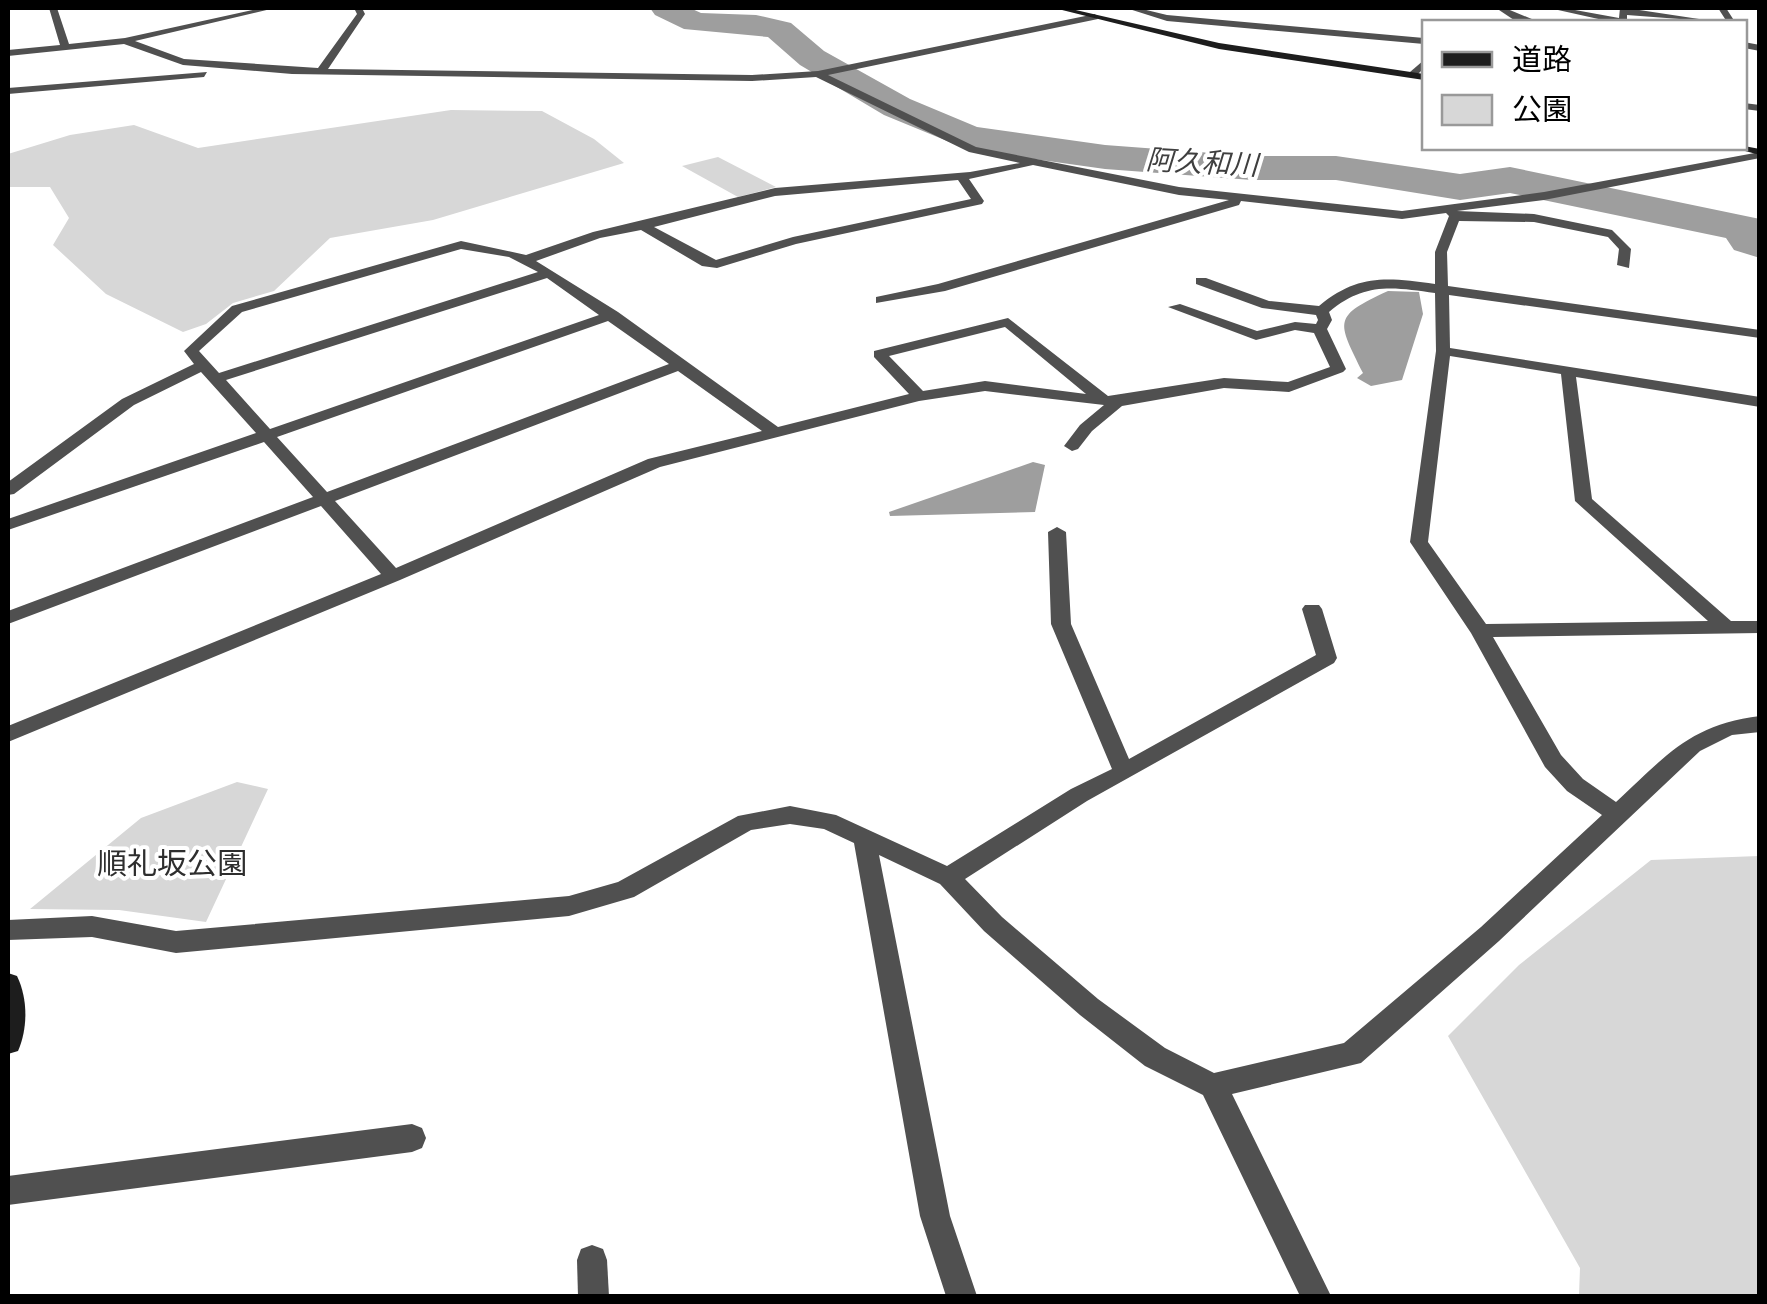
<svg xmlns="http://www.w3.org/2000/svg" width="1767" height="1304" font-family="Montserrat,'Noto Sans JP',sans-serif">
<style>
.green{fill:#d7d7d7}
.water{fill:#9e9e9e}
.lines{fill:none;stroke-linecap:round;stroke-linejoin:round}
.river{fill:#9e9e9e;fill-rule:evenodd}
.street{fill:#505050;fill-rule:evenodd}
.secondary{fill:#1d1d1d;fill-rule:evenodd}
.labels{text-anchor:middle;stroke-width:8;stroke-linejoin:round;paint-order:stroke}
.far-water-label{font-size:28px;font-style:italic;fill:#3f3f3f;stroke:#fff}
.park-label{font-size:30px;fill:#2e2e2e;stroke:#fff}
</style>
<rect width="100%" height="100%" fill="#fff"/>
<g class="green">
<polygon points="451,110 542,111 594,139 624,163 433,220 330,238 274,291 233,303 206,324 183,332 106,294 53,245 69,218 50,187 8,187 8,154 70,135 134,125 198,148"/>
<polygon points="718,157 776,187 738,197 682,166"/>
<polygon points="237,782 268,789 206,922 119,910 30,909 141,818"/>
<polygon points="1759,856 1759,1296 1579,1296 1580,1268 1448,1036 1519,965 1651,860"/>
</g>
<g class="water">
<path d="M1388 291 1419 292 1423 314 1402 380 1371 386 1357 378 1363 373C1337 320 1332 317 1388 291Z"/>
<polygon points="1033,462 1045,465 1035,512 890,516 889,512"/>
</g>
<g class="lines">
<polygon class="river" points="650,8 690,8 701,13 756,15 791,23 824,51 910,99 977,127 1105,145 1252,156 1336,156 1460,174 1510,167 1760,219 1760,258 1734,250 1726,238 1510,193 1460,200 1336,180 1252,180 1105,169 969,150 884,115 800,65 768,37 684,29 655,15"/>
<g class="street">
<path d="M49 8H57L69 44 125 38 262 8H275L135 41 184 59 318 68 357 14 354 8H362L365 14 328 69 752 75 818 71 1095 14 1098 19 828 75 976 147 1179 187 1402 211 1544 192 1760 152V158L1544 200 1457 211 1534 214 1612 230 1631 249 1629 268 1617 265 1619 249 1608 237 1534 222 1459 221 1447 252 1448 286 1760 330V338L1449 295 1450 348 1760 397V407L1576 377 1592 499 1731 621H1760V633L1493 637 1561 755 1583 779 1616 802C1666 756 1689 725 1760 716V732L1732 735 1700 751 1499 941 1361 1063 1232 1094 1331 1296H1300L1203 1095 1145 1066 1080 1015 984 931 940 884 879 855 950 1216 977 1296H946L920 1216 854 843 824 829 790 824 751 830 634 897 569 916 176 953 92 937 8 940V920L92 916 176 931 569 896 618 882 738 816 790 806 836 815 947 866 1071 789 1112 769 1051 624 1048 532 1057 527 1066 532 1071 624 1129 759 1316 655 1302 609 1305 605H1319L1322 609 1337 658 1334 663 1087 801 965 879 1002 917 1098 999 1165 1048 1214 1073 1344 1043 1481 927 1602 815 1567 791 1545 767 1471 633 1410 542 1436 351 1435 293C1393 287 1364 282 1329 312L1332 320 1327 329 1346 369 1343 372 1289 392 1224 388 1122 406 1092 431 1078 449 1072 451 1064 446 1080 425 1104 405 985 391 919 401 660 467 400 580 8 742V726L381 574 321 506 8 624V611L313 497 264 442 8 530V519L256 433 201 372 134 405 14 494 8 495V482L122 399 194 364 184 351 232 306 461 241 526 255 593 232 775 188 970 172 1020 163 969 152 816 77 752 81 292 74 183 65 124 44 8 56V50L60 45ZM1033 165 1179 195 1229 200 938 284 876 297V303L945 291 1239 205 1241 201 1402 219 1446 213 1449 216 1435 252V284C1388 278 1359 273 1319 306L1269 301 1206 278H1196V284L1262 308 1316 315 1318 320 1316 324 1295 322 1257 331 1180 304 1168 307 1256 340 1295 330 1314 333 1330 367 1288 382 1224 378 1108 396 1008 318 874 351V357L909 394 778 427 618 312 536 261 600 238 641 230 702 266 717 268 796 244 982 204 984 201 969 179ZM958 180 971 199 793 237 716 260 654 227 775 196ZM461 249 509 257 538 272 219 373 199 351 242 312ZM547 278 599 315 270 429 226 380ZM608 321 669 364 327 492 277 437ZM1005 327 1086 394 985 381 923 391 889 356ZM1450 356 1561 374 1575 501 1708 621 1486 624 1428 542ZM678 371 762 431 648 459 396 568 335 501Z"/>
<polygon points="1126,8 1138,8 1167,15 1424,38 1424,44 1167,21"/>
<polygon points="1496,8 1505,8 1539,22 1514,20"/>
<polygon points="1549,8 1564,8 1619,18 1620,8 1626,8 1719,22 1627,15 1627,22 1612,22"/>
<polygon points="1718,8 1726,8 1735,22 1727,22"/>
<polygon points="1744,42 1760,45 1760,51 1744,48"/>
<polygon points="1424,60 1424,68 1416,76 1410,76 1410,72"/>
<polygon points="207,72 204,77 8,94 8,88"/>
<polygon points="1744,103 1760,105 1760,111 1744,109"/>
<polygon points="412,1124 422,1128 426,1138 422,1148 412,1152 8,1205 8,1176"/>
<polygon points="592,1245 603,1249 607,1260 609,1296 578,1296 577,1260 581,1249"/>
</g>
<g class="secondary">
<polygon points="1054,8 1067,8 1219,43 1424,74 1424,80 1219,49"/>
<polygon points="1744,146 1760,149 1760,155 1734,148"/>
<path d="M8 973 17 976C28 999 28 1028 18 1051L8 1054Z"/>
</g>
</g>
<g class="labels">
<g class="far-water-label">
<text transform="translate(1202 162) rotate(3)" y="10">阿久和川</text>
</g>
<g class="park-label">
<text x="172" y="874">順礼坂公園</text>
</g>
</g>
<rect width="1767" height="1304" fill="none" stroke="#000000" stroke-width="20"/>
<rect x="1422" y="20" width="325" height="130" fill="#ffffff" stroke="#999999" stroke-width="2.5"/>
<rect x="1442" y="52" width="50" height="15" fill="#1d1d1d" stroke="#999999" stroke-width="2.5"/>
<text x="1512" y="70" font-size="30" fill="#000000">道路</text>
<rect x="1442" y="95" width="50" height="30" fill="#d7d7d7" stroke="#999999" stroke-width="2.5"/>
<text x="1512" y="120" font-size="30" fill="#000000">公園</text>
</svg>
